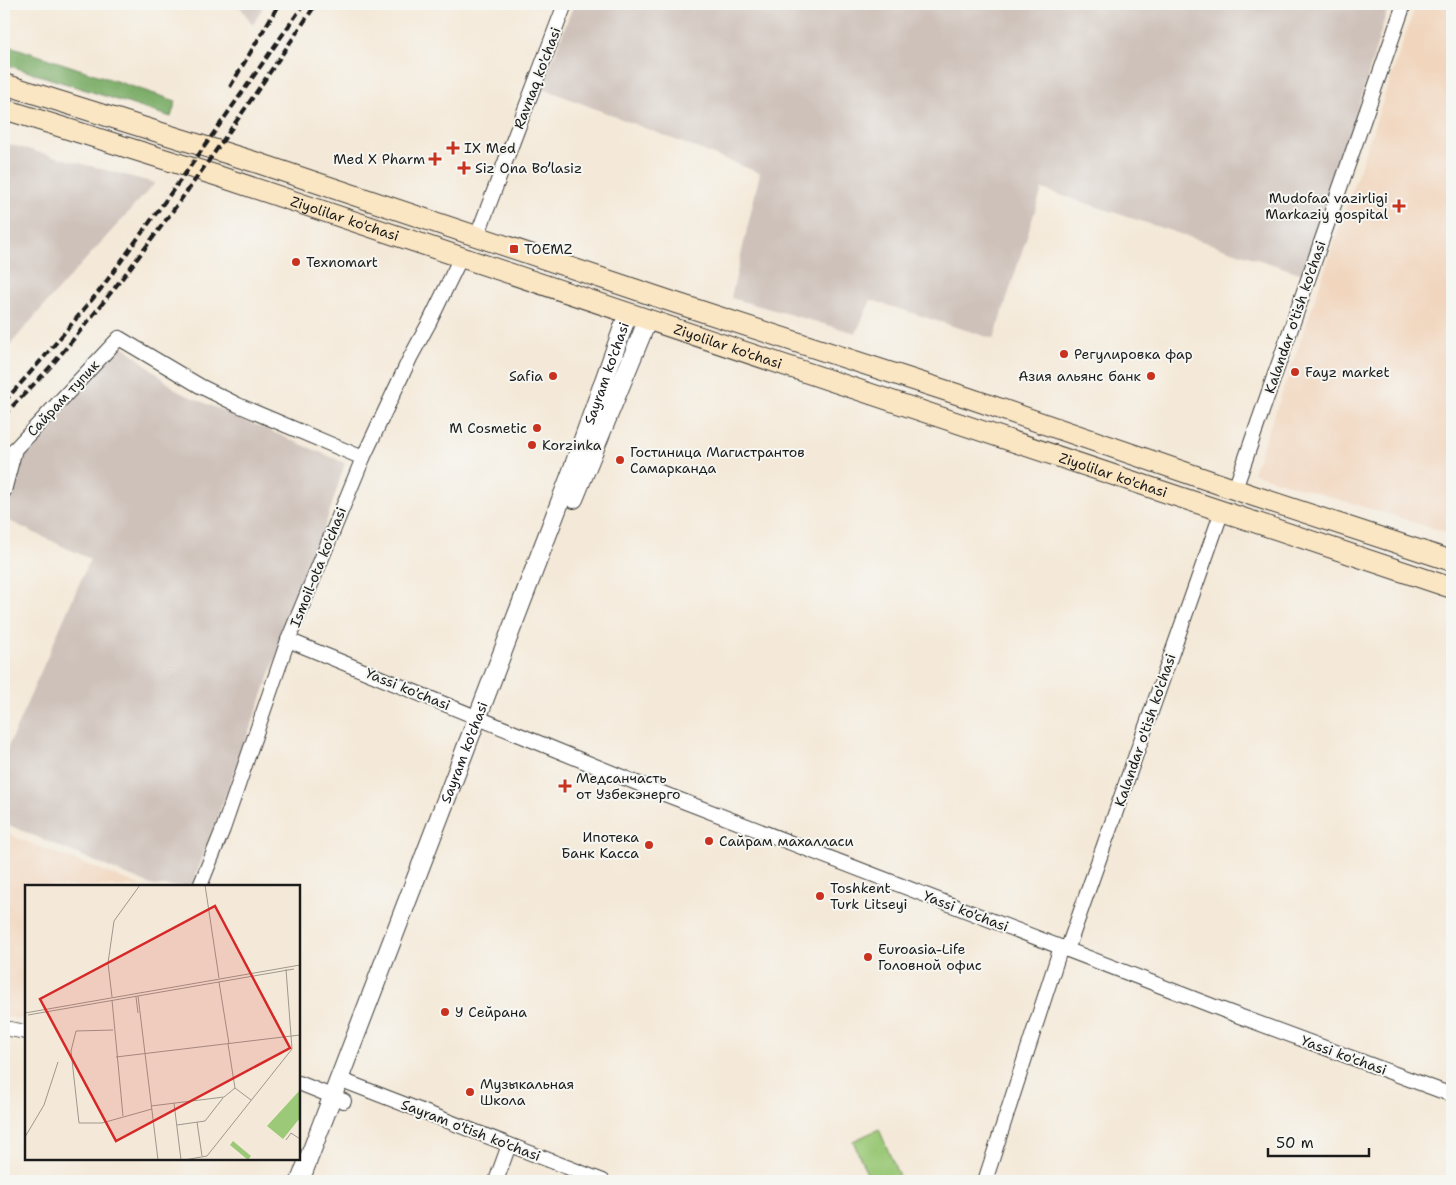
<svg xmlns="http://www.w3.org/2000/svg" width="1456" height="1185" font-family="'Shantell Sans',sans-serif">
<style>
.built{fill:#f1d5bd}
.industrial{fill:#cec1ba}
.green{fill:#9bc978;stroke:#5c724a}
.forest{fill:#7cad68;stroke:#4c6442}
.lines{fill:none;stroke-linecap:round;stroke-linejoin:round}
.minor-casing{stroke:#3c3b38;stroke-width:16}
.tertiary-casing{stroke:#3c3b38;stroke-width:20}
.secondary-casing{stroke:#3c3b38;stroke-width:22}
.minor{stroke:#fff;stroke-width:14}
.tertiary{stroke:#fff;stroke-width:18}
.secondary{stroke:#fbe6c4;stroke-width:20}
.rail{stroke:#1c1c1c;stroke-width:4;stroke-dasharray:8 4;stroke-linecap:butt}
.poi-dot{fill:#c8321e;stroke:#f6f6f2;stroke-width:2}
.labels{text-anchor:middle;stroke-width:4;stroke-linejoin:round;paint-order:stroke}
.street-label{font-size:14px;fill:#1c1c1c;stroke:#f6f6f2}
.poi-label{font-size:14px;fill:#1c1c1c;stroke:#f6f6f2;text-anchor:start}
.inset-road{fill:none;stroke:#9e978d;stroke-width:1}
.view{fill:#d62828;fill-opacity:0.15;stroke:#d62828;stroke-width:2.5}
.inset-edge{fill:none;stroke:#1c1c1c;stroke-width:2.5}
</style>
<rect width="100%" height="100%" fill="#f6f6f2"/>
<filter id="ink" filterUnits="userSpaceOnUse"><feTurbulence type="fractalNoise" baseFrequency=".02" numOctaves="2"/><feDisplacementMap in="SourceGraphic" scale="10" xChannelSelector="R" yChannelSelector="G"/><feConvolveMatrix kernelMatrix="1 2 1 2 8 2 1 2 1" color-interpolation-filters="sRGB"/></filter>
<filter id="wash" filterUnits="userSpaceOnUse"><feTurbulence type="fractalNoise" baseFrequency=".0096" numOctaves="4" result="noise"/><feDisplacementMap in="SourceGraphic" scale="20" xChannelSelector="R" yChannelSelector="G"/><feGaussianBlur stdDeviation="1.12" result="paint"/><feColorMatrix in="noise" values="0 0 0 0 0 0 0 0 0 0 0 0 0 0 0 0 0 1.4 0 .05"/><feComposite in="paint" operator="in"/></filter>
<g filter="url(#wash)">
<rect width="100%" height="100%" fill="#f4e9d8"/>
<g class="built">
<polygon points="1416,4 1452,4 1452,534 1253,473 1288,377"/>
<polygon points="4,830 17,838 142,886 26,886 26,1020 4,1016"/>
</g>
<g class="industrial">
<polygon points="238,4 264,4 253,25"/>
<polygon points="576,4 1389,4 1309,276 1042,189 994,339 871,300 856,333 731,298 760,173 542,88 571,11"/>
<polygon points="4,143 155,183 48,301 4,352"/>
<polygon points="122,345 179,392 345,463 327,520 192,886 153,886 4,823 4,756 90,559 5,519 20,451"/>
</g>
<polygon class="green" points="879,1129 901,1181 870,1181 853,1141"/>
<polygon class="forest" points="4,44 176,101 171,117 4,64"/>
</g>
<g filter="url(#ink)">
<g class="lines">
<g class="minor-casing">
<g id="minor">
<polyline points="477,236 565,4"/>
<polyline points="1235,489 1404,4"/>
<polyline points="4,491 15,449 119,338 200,386 238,405 363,458"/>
<polyline points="288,640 649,788 1223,1010 1452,1095"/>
<polyline points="200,886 223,829 288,640 312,582 363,458 410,358 429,323 461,257"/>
<polyline points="1067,950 1222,511"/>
<polyline points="4,1028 26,1032"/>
<polyline points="339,1079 603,1181"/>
<polyline points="299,1083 344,1101"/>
<polyline points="496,1181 509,1145"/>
<polyline points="985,1181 1061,947"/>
</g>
</g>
<g class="tertiary-casing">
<g id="tertiary">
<polyline points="574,499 648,319"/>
<path id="s1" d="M300 1181 570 476 628 313"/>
</g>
</g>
<g class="secondary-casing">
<g id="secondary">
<polyline points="4,84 258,163 676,303 969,398 1254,496 1452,561"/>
<path id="s2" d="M4 109 218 176 1452 588"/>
</g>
</g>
<use href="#minor" class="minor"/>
<use href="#tertiary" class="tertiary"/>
<use href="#secondary" class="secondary"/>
<g class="rail">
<polyline points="230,87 279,4"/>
<polyline points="4,402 45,356 100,290 190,167 304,4"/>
<path d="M4 415C21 397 40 379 56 360 151 248 234 126 316 4"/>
</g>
</g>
</g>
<g class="poi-dot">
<path d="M450.5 140.5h5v5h5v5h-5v5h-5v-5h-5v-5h5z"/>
<path d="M432.5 151.5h5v5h5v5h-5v5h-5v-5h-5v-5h5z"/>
<path d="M461.5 160.5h5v5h5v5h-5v5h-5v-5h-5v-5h5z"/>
<path d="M1396.5 198.5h5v5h5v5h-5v5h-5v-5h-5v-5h5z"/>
<rect x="509" y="244" width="10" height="10" rx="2.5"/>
<circle cx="296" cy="262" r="5"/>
<circle cx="1064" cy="354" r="5"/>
<circle cx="1295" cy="372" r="5"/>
<circle cx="553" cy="376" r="5"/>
<circle cx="1151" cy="376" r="5"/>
<circle cx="537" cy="428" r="5"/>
<circle cx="532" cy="445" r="5"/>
<circle cx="620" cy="460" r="5"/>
<path d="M562.5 778.5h5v5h5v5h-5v5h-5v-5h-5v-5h5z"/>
<circle cx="709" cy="841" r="5"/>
<circle cx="649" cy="845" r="5"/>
<circle cx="820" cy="896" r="5"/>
<circle cx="868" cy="957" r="5"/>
<circle cx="445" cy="1012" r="5"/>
<circle cx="470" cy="1092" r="5"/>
</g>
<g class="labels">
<g class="street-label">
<text transform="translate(537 78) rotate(-69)" y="5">Ravnaq ko'chasi</text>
<text dy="5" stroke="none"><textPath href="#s2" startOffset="358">Ziyolilar ko'chasi</textPath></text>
<text transform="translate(1295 317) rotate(-71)" y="5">Kalandar o'tish ko'chasi</text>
<text dy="5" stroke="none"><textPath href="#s2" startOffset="762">Ziyolilar ko'chasi</textPath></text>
<text dy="5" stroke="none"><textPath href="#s1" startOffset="864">Sayram ko'chasi</textPath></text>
<text transform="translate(63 398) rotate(-47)" y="5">Сайрам тупик</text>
<text dy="5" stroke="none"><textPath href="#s2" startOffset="1168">Ziyolilar ko'chasi</textPath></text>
<text transform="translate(318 567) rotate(-68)" y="5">Ismoil-ota ko'chasi</text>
<text transform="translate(408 689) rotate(22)" y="5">Yassi ko'chasi</text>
<text transform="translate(1145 730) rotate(-71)" y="5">Kalandar o'tish ko'chasi</text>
<text dy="5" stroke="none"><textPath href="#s1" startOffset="459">Sayram ko'chasi</textPath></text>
<text transform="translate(966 911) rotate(21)" y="5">Yassi ko'chasi</text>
<text transform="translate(1344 1055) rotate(20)" y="5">Yassi ko'chasi</text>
<text transform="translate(471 1130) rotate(21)" y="5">Sayram o'tish ko'chasi</text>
</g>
<g class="poi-label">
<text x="464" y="153">IX Med</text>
<text x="425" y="164" text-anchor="end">Med X Pharm</text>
<text x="475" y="173">Siz Ona Bo’lasiz</text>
<text x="1388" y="203" text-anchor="end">Mudofaa vazirligi<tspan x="1388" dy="16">Markaziy gospital</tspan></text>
<text x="524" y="254">TOEMZ</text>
<text x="306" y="267">Texnomart</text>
<text x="1074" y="359">Регулировка фар</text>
<text x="1305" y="377">Fayz market</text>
<text x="543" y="381" text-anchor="end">Safia</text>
<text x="1141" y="381" text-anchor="end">Азия альянс банк</text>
<text x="527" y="433" text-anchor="end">M Cosmetic</text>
<text x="542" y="450">Korzinka</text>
<text x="630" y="457">Гостиница Магистрантов<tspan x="630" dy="16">Самарканда</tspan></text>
<text x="576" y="783">Медсанчасть<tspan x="576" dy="16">от Узбекэнерго</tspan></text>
<text x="639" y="842" text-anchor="end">Ипотека<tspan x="639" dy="16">Банк Касса</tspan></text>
<text x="719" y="846">Сайрам махалласи</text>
<text x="830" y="893">Toshkent<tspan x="830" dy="16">Turk Litseyi</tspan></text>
<text x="878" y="954">Euroasia-Life<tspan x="878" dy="16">Головной офис</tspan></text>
<text x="455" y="1017">У Сейрана</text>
<text x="480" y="1089">Музыкальная<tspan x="480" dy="16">Школа</tspan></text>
</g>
</g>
<g transform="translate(25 885)">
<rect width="275" height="275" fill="#f4e9d8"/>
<path d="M275 205V233L258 254 242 241ZM208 256 226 271 223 275 205 260Z" fill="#9bc978"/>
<path class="inset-road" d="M180 0 194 93M194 97 204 159M113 111 133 275M87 112 83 78 89 36 115 0M111 112 113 128M87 115 98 231M0 128 275 80M3 130 269 84M88 145 51 146 46 166 54 238H77L127 224M203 159 210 203M91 172 275 150M210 203 226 215M149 218 156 275M126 221 199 212 210 203M172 237 177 271M152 240 180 236 198 213M0 252 19 220 33 177M261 255 266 248 275 254M159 275 182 271 267 164 261 84"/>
<path class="view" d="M190 21 265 163 91 256 15 114Z"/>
<rect width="275" height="275" class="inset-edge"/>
</g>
<rect width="1456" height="1185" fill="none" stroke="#f6f6f2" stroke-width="20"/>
<path d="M1268 1148v8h101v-8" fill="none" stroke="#1c1c1c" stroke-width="2.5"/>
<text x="1276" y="1148" font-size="15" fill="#1c1c1c" stroke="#f6f6f2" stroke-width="4" paint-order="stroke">50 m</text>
</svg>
